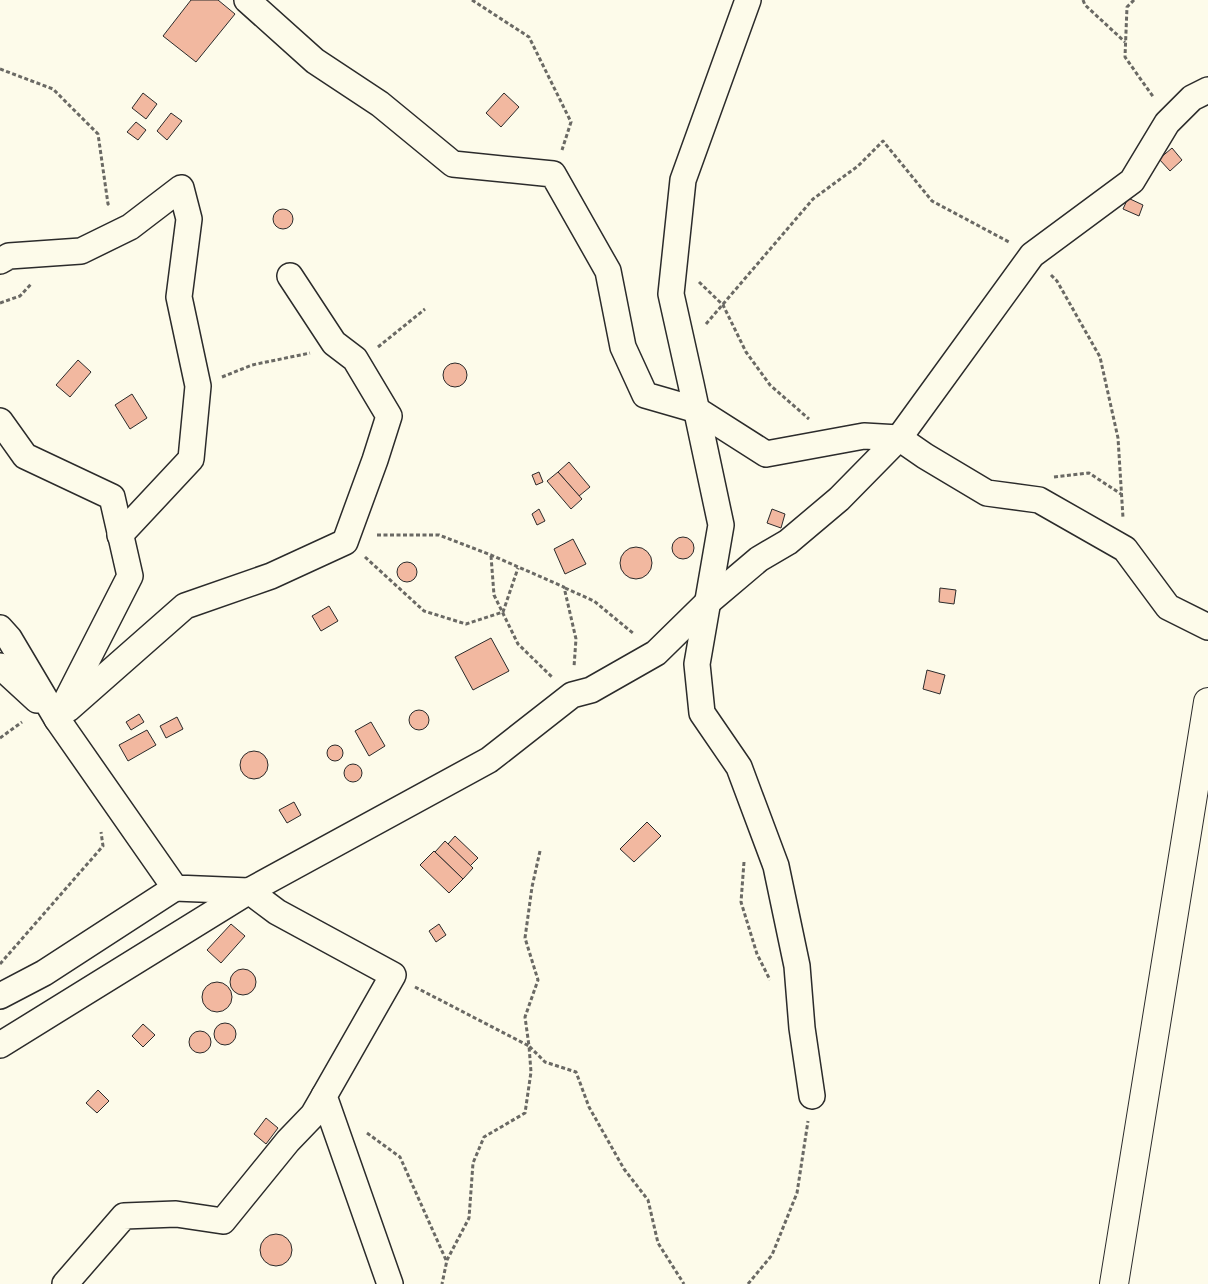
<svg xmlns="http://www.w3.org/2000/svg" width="1208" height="1284" font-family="'Source Serif 4',serif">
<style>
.building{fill:#f2b8a0;stroke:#2b2b2b}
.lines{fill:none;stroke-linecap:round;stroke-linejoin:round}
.minor-casing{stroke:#2b2b2b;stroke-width:28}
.trunk-casing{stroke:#2b2b2b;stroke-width:30}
.path{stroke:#6a6964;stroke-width:3;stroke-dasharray:4 2.5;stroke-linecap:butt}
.minor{stroke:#fdfbea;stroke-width:25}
.trunk{stroke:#fdfbea;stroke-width:28}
</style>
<rect width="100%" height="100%" fill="#fdfbea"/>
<g class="building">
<polygon points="191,0 218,0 235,14 196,62 163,36"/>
<polygon points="143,93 157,104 146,119 132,108"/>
<polygon points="504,93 519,107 501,127 486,113"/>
<polygon points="171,113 182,121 167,140 157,131"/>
<polygon points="136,122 146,130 138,140 127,132"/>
<polygon points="1172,148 1182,160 1170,171 1159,159"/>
<polygon points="1128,198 1143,205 1139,216 1123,209"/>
<circle cx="283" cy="219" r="10"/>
<polygon points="78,360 91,372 70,397 56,385"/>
<circle cx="455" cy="375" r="12"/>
<polygon points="132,394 147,418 130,429 115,405"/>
<polygon points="569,462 590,487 579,496 558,472"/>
<polygon points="539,472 543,482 536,485 532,475"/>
<polygon points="558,472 582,499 571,509 547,481"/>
<polygon points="539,509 545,521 537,525 532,514"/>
<polygon points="772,509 785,514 781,528 767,523"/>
<circle cx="683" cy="548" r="11"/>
<polygon points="573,539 586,564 565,574 554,549"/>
<circle cx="636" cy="563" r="16"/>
<circle cx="407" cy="572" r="10"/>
<polygon points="940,588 956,590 954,604 939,602"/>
<polygon points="329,606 338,621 321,631 312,616"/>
<polygon points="491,638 509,671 473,690 455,657"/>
<polygon points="927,670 945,675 940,694 923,689"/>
<circle cx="419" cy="720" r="10"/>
<polygon points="139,714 144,722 131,730 126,722"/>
<polygon points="177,717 183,729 166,738 160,726"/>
<polygon points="371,722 385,746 369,756 355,731"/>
<polygon points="147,730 156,745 128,761 119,745"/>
<circle cx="335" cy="753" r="8"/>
<circle cx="254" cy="765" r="14"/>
<circle cx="353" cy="773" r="9"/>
<polygon points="294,802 301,815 287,823 279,810"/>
<polygon points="647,822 661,836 634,862 620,849"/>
<polygon points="455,836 478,858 470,866 448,844"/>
<polygon points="445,841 473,868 463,879 435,852"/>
<polygon points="434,851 463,879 449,893 420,865"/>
<polygon points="231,924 245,936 221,963 207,950"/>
<polygon points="439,924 446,935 436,942 429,931"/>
<circle cx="243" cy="982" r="13"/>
<circle cx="217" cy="997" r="15"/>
<circle cx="225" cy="1034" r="11"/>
<polygon points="143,1024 155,1035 143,1047 132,1036"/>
<circle cx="200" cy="1042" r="11"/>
<polygon points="98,1090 109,1101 97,1113 86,1103"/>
<polygon points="266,1118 278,1128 266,1144 254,1134"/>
<circle cx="276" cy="1250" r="16"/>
</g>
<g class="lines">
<g class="minor-casing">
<g id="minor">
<polyline points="247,0 315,61 380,104 453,164 553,174 608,271 623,347 645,395 697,410 766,454 864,436 899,438 925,456 987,493 1039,500 1125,549 1168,607 1208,627"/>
<polyline points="748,0 683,180 671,294 691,384 721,525 697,664 702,713 739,767 776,866 797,966 802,1028 812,1096"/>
<polyline points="0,261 9,256 81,251 130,227 181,188 189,219 179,297 198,386 191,459 120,535"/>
<polyline points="0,421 25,456 112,497 130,576 57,719 175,888 249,891 277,912 393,975 324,1096 390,1284"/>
<polyline points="0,628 9,638 57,719"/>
<polyline points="0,666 37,700"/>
<polyline points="68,709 185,606 271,576 345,542 375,460 389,416 355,359 334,343 290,276"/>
<polyline points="0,996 44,973 175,888"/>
<polyline points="0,1045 249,891 489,760 572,695 591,690 656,653 707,603 759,559 788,542 839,499 899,438 1032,255 1132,181 1167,123 1192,98 1208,90"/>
<polyline points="65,1284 124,1216 176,1214 223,1221 288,1141 313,1115 324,1096"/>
</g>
</g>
<g class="trunk-casing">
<polyline id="trunk" points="1114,1284 1208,702"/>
</g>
<g class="path">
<polyline points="472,0 529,37 571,122 562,150"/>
<polyline points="1083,0 1085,5 1125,42"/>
<polyline points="1134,0 1127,7 1125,57 1154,98"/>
<polyline points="0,69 53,89 98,134 108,204 110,206"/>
<polyline points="1051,275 1057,281 1100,357 1118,438 1123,518"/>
<polyline points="699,282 723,305 746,352 770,385 809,419"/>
<polyline points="0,303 20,296 32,283"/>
<polyline points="706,324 813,199 858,166 883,141 932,201 1009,242"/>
<polyline points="378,347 425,309"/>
<polyline points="222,377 252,365 310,353"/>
<polyline points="1054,477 1089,473 1121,494"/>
<polyline points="377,535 439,535 491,555 564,587 576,639 574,667"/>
<polyline points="491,556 494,595 518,644 552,677"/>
<polyline points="365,557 424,611 466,624 503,612 518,568"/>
<polyline points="565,588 594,601 634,634"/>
<polyline points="0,738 22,722"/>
<polyline points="540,851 532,887 525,938 538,980 525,1017 529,1046 545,1062 576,1072 589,1107 624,1169 648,1200 658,1243 684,1284"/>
<polyline points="744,862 741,902 757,954 770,980"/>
<polyline points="0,964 103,846 101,832"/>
<polyline points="415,987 529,1046 531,1072 525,1113 484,1137 473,1163 469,1218 447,1260 442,1284"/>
<polyline points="367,1133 400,1157 446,1260"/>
<polyline points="748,1284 772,1255 797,1193 808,1121"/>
</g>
<use href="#minor" class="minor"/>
<use href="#trunk" class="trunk"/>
</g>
</svg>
